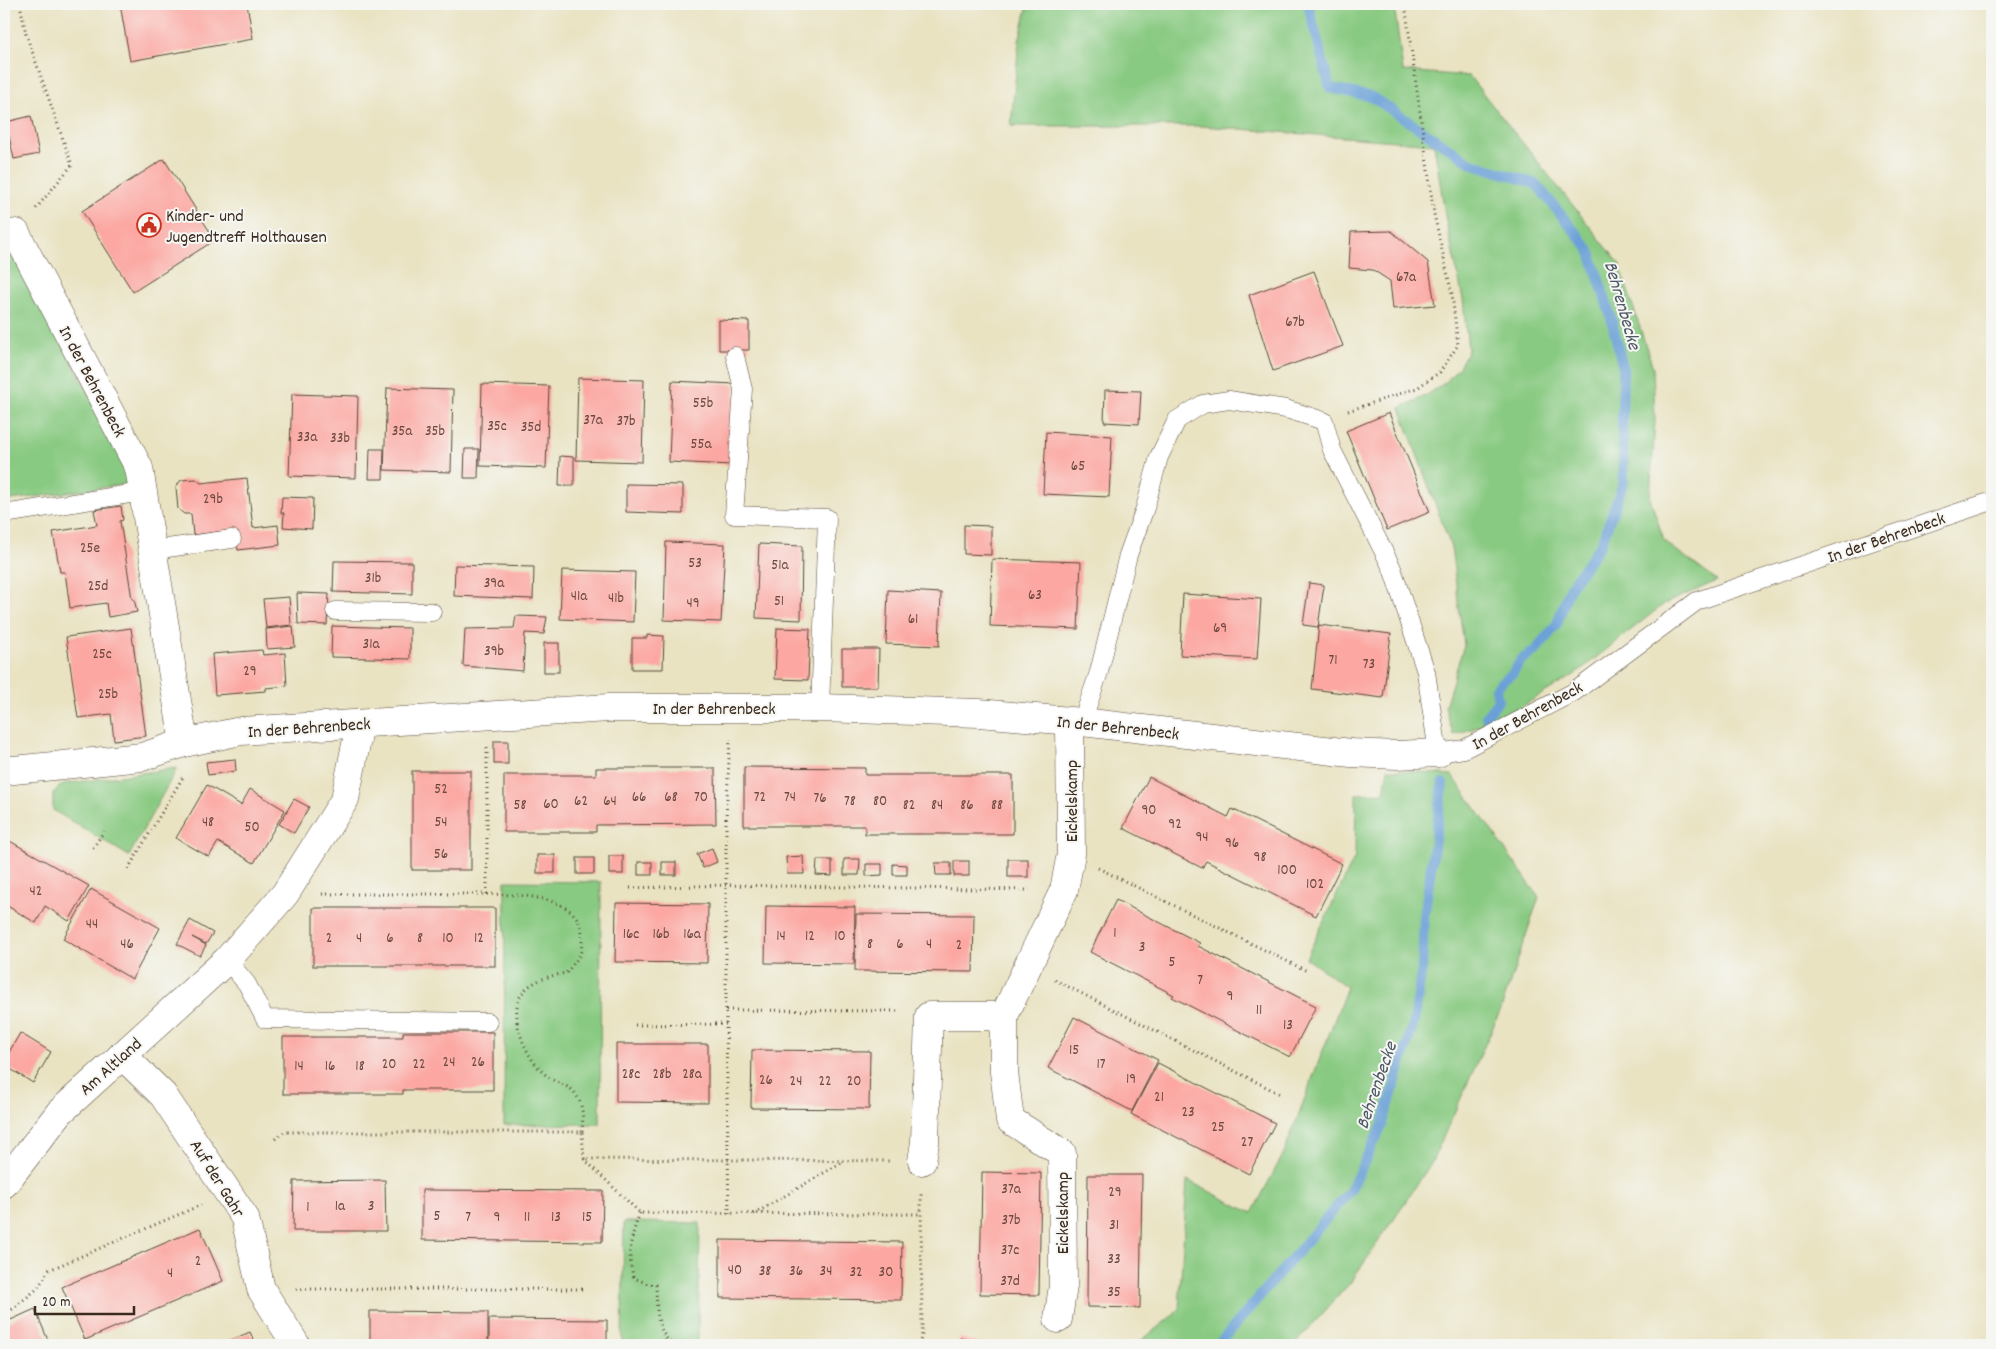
<svg xmlns="http://www.w3.org/2000/svg" width="1996" height="1349" font-family="Dekko,sans-serif">
<style>
.green{fill:#89ca82;stroke:#627a50}
.lines{fill:none;stroke-linecap:round;stroke-linejoin:round}
.stream{stroke:#6ba0d7;stroke-width:10}
.building{fill:#fca7a2}
.lane-casing{stroke:#554637;stroke-width:19}
.street-casing{stroke:#554637;stroke-width:29}
.path{stroke:#554637;stroke-width:3;stroke-dasharray:1 4;stroke-linecap:butt}
.lane{stroke:#fff;stroke-width:18}
.street{stroke:#fff;stroke-width:28}
.labels{text-anchor:middle;stroke-width:4;stroke-linejoin:round;paint-order:stroke}
.number-label{font-size:15px;fill:#6b493f}
.poi-label{font-size:18px;fill:#3b2a1e;stroke:#f6f6f2;text-anchor:start}
.street-label{font-size:18px;fill:#3b2a1e;stroke:#f6f6f2}
.water-label{font-size:19px;font-style:italic;fill:#4e5968;stroke:#f6f6f2}
</style>
<rect width="100%" height="100%" fill="#f6f6f2"/>
<filter id="ink" filterUnits="userSpaceOnUse"><feTurbulence type="fractalNoise" baseFrequency=".02" numOctaves="2"/><feDisplacementMap in="SourceGraphic" scale="10" xChannelSelector="R" yChannelSelector="G"/><feConvolveMatrix kernelMatrix="1 2 1 2 8 2 1 2 1" color-interpolation-filters="sRGB"/></filter>
<filter id="wash" filterUnits="userSpaceOnUse"><feTurbulence type="fractalNoise" baseFrequency=".0096" numOctaves="4" result="noise"/><feDisplacementMap in="SourceGraphic" scale="20" xChannelSelector="R" yChannelSelector="G"/><feGaussianBlur stdDeviation="1.12" result="paint"/><feColorMatrix in="noise" values="0 0 0 0 0 0 0 0 0 0 0 0 0 0 0 0 0 1.4 0 .05"/><feComposite in="paint" operator="in"/></filter>
<g filter="url(#wash)">
<rect width="100%" height="100%" fill="#e9e3c2"/>
<g class="green">
<polygon points="1028,4 1394,4 1403,71 1469,76 1619,263 1653,368 1655,420 1650,498 1664,541 1717,581 1664,604 1574,675 1499,720 1453,735 1445,706 1464,645 1451,547 1400,408 1427,395 1446,382 1459,367 1468,350 1463,299 1446,221 1434,144 1201,126 1011,126 1019,41"/>
<polygon points="4,231 136,483 4,501"/>
<polygon points="177,768 129,856 53,810 53,793 63,784"/>
<polygon points="1388,769 1452,775 1539,897 1501,1009 1432,1162 1351,1282 1294,1345 1136,1345 1179,1310 1187,1180 1252,1213 1284,1153 1347,987 1306,958 1355,857 1356,794 1384,793"/>
<polygon points="505,881 601,882 600,1124 504,1125"/>
<polygon points="624,1222 700,1223 698,1345 622,1345"/>
</g>
<g class="lines">
<g class="stream">
<polyline points="1308,4 1330,88 1372,97 1471,163 1536,184 1589,249 1610,314 1623,368 1622,418 1624,481 1601,544 1570,587 1557,624 1536,650 1521,660 1512,674 1502,681 1496,689 1498,701 1486,716 1489,727"/>
<polyline points="1218,1345 1350,1191 1382,1126 1414,1022 1422,968 1424,917 1443,783"/>
</g>
</g>
<g id="blocks">
<g class="building">
<polygon points="120,4 247,4 253,39 130,61"/>
<polygon points="4,56 9,90 4,90"/>
<polygon points="31,116 39,154 14,159 6,122"/>
<polygon points="164,159 215,240 133,292 82,211"/>
<polygon points="1391,231 1428,262 1435,305 1393,309 1390,281 1373,270 1349,268 1351,232"/>
<polygon points="1314,271 1343,346 1273,371 1249,295"/>
<polygon points="719,320 749,321 749,350 719,350"/>
<polygon points="578,378 644,380 642,462 576,460"/>
<polygon points="672,381 735,384 732,465 669,462"/>
<polygon points="482,384 549,386 546,468 480,466"/>
<polygon points="387,388 453,390 451,472 384,470"/>
<polygon points="1105,390 1141,391 1139,424 1104,422"/>
<polygon points="292,394 358,396 356,478 289,476"/>
<polygon points="1389,413 1430,512 1387,530 1346,431"/>
<polygon points="1046,432 1112,436 1109,497 1043,494"/>
<polygon points="370,449 384,449 383,479 369,479"/>
<polygon points="465,449 479,449 478,478 464,478"/>
<polygon points="560,456 574,457 574,486 559,486"/>
<polygon points="247,478 253,528 278,525 280,545 238,550 235,530 193,535 191,514 184,514 178,509 176,487 181,480 196,479 201,483"/>
<polygon points="626,484 683,485 683,514 626,512"/>
<polygon points="282,497 313,498 312,529 283,527 284,513 281,513"/>
<polygon points="121,506 123,520 120,521 132,599 134,599 137,612 108,617 106,603 70,608 65,572 60,572 53,532 97,525 94,510"/>
<polygon points="964,525 991,526 991,555 964,554"/>
<polygon points="666,542 725,544 721,622 664,620"/>
<polygon points="759,544 802,546 801,620 756,618"/>
<polygon points="992,559 1081,562 1078,629 990,626"/>
<polygon points="334,561 412,562 412,594 333,592"/>
<polygon points="455,565 534,567 533,599 454,596"/>
<polygon points="562,570 635,572 633,622 560,619"/>
<polygon points="1309,583 1324,585 1318,627 1303,625"/>
<polygon points="888,590 941,593 939,646 886,644"/>
<polygon points="297,593 329,594 327,625 298,624"/>
<polygon points="1183,594 1261,599 1257,659 1180,655"/>
<polygon points="289,597 291,625 266,628 263,599"/>
<polygon points="516,616 547,617 544,634 525,633 523,671 463,666 465,629 514,628"/>
<polygon points="1319,625 1391,634 1383,698 1312,689"/>
<polygon points="293,626 295,647 267,649 266,629"/>
<polygon points="332,626 410,628 410,659 331,657"/>
<polygon points="131,628 146,736 114,740 111,714 78,718 66,637"/>
<polygon points="777,628 810,629 808,680 775,679"/>
<polygon points="647,635 664,636 663,669 632,669 632,638 647,638"/>
<rect x="544" y="643" width="15" height="29"/>
<polygon points="842,649 879,649 878,687 842,687"/>
<polygon points="262,650 263,655 285,653 287,686 266,688 266,691 215,695 212,654"/>
<rect x="494" y="741" width="14" height="23"/>
<polygon points="235,759 236,771 208,775 206,762"/>
<polygon points="744,767 865,768 865,775 1013,775 1013,834 865,834 865,826 744,826"/>
<polygon points="596,768 715,768 716,824 596,825 596,832 504,832 504,775 596,775"/>
<rect x="412" y="771" width="59" height="99"/>
<polygon points="1149,777 1228,817 1232,809 1342,864 1316,916 1206,861 1202,868 1123,828"/>
<polygon points="207,785 241,805 250,789 285,810 254,863 218,842 209,857 176,838"/>
<polygon points="294,799 309,807 294,833 279,824"/>
<polygon points="8,840 89,886 69,921 45,906 36,923 4,904 4,848"/>
<polygon points="712,848 717,862 703,868 697,854"/>
<rect x="537" y="855" width="18" height="18"/>
<rect x="609" y="856" width="14" height="18"/>
<polygon points="803,856 804,874 787,874 786,857"/>
<rect x="577" y="858" width="17" height="16"/>
<polygon points="844,859 860,859 859,875 844,875"/>
<rect x="1008" y="859" width="20" height="18"/>
<polygon points="817,860 832,860 832,876 816,875"/>
<rect x="954" y="861" width="15" height="15"/>
<rect x="638" y="862" width="14" height="13"/>
<rect x="662" y="862" width="14" height="13"/>
<polygon points="935,863 951,863 951,875 936,875"/>
<polygon points="866,864 882,864 882,875 866,876"/>
<polygon points="893,864 907,865 907,875 893,875"/>
<polygon points="91,889 160,928 132,979 63,939"/>
<polygon points="1116,900 1200,943 1198,946 1316,1006 1290,1057 1172,997 1174,995 1090,952"/>
<polygon points="616,903 708,904 707,963 615,962"/>
<polygon points="766,906 855,907 854,964 765,963"/>
<rect x="313" y="908" width="182" height="58"/>
<polygon points="856,914 974,915 973,972 855,971"/>
<polygon points="190,920 213,933 206,944 192,937 206,945 200,956 177,944"/>
<polygon points="1074,1017 1158,1060 1132,1111 1048,1068"/>
<polygon points="403,1032 493,1032 493,1090 403,1090 403,1094 283,1094 283,1037 403,1037"/>
<polygon points="20,1033 51,1052 33,1083 4,1065 4,1061"/>
<polygon points="616,1044 708,1044 708,1103 616,1102"/>
<polygon points="752,1050 870,1051 869,1109 751,1108"/>
<polygon points="1158,1063 1275,1123 1249,1174 1131,1114"/>
<polygon points="982,1172 1041,1173 1039,1295 980,1294"/>
<polygon points="1088,1175 1142,1175 1140,1308 1087,1307"/>
<polygon points="385,1180 386,1231 293,1231 294,1181"/>
<polygon points="422,1190 603,1191 602,1242 422,1240"/>
<polygon points="200,1228 223,1281 85,1340 62,1287"/>
<polygon points="720,1240 902,1242 901,1300 720,1298"/>
<polygon points="35,1309 50,1345 4,1345 4,1323"/>
<polygon points="370,1311 488,1312 488,1345 370,1345"/>
<polygon points="489,1319 607,1320 607,1345 489,1345"/>
<polygon points="250,1332 256,1345 219,1345"/>
<polygon points="960,1338 985,1345 958,1345"/>
<polygon points="843,1340 859,1345 842,1345"/>
</g>
</g>
</g>
<g filter="url(#ink)">
<use href="#blocks" fill-opacity="0" stroke="#554637" stroke-width="1"/>
<g class="lines">
<g class="lane-casing">
<g id="lane">
<polyline points="735,356 743,389 734,515 827,518 820,708"/>
<polyline points="4,514 142,492"/>
<polyline points="153,550 232,539"/>
<polyline points="335,611 432,612"/>
<polyline points="1082,722 1099,672 1128,555 1145,508 1159,457 1177,420 1203,404 1229,400 1286,409 1324,421 1332,450 1392,568 1426,672 1438,753 1464,749 1574,692 1697,601 1992,501"/>
<polyline points="227,960 247,984 265,1019 488,1022"/>
</g>
</g>
<g class="street-casing">
<g id="street">
<polyline points="16,233 139,468 184,743"/>
<polyline points="4,771 142,757 184,743 241,731 609,708 820,708 979,713 1082,722 1351,753 1397,755 1438,753"/>
<polyline points="122,1055 163,1095 245,1218 261,1289 296,1345"/>
<polyline points="922,1161 925,1142 929,1016 1004,1016"/>
<polyline points="4,1184 60,1112 227,960 285,894 345,799 360,724"/>
<polyline points="1058,1319 1063,1286 1062,1153 1010,1120 1004,1072 1004,1016 1064,890 1071,854 1070,722"/>
</g>
</g>
<g class="path">
<polyline points="20,4 26,34 72,165 34,211"/>
<polyline points="1348,411 1417,388 1440,372 1458,345 1452,294 1434,214 1405,4"/>
<polyline points="93,848 104,831"/>
<polyline points="1098,868 1307,971"/>
<polyline points="128,869 183,777"/>
<polyline points="630,888 727,885 1030,890"/>
<polyline points="322,894 487,894 487,746"/>
<path d="M487 894C517 895 584 894 582 938 582 943 582 950 580 954 577 960 571 967 566 973 548 976 524 982 518 1002 516 1008 517 1017 517 1022H513"/>
<polyline points="1055,980 1282,1095"/>
<polyline points="726,1010 901,1011"/>
<path d="M517 1022C522 1045 533 1068 553 1080 561 1085 571 1086 576 1095 584 1106 583 1119 582 1132"/>
<polyline points="635,1025 726,1024"/>
<polyline points="275,1139 284,1132 582,1132 584,1159 892,1161"/>
<polyline points="584,1159 640,1213 921,1214"/>
<path d="M640 1213C631 1237 626 1253 634 1278L648 1284 656 1285C657 1307 655 1330 673 1345"/>
<polyline points="729,1214 726,1024 726,819 730,739"/>
<polyline points="754,1214 844,1161"/>
<polyline points="296,1289 583,1289"/>
<polyline points="4,1316 37,1289 49,1270 201,1205"/>
<polyline points="662,1345 665,1338"/>
<polyline points="919,1345 922,1334 921,1192"/>
</g>
<use href="#lane" class="lane"/>
<use href="#street" class="street"/>
</g>
</g>
<defs>
<g id="civic-ring" transform="scale(1.25)"><circle r="9.5" fill="#f6f6f2" stroke="#c8321e" stroke-width="1.5"/><path d="M-.6-6.5H3V-4.5H.6V-3L4-1V1h2V6H-6V1h2V-1L-.6-3ZM-1.2 2.5V6h2.4V2.5Z" fill="#c8321e"/></g>
</defs>
<g fill-rule="evenodd">
<use href="#civic-ring" x="149" y="225"/>
</g>
<g class="labels">
<g class="number-label">
<text x="1406" y="281">67a</text>
<text x="1295" y="326">67b</text>
<text x="703" y="407">55b</text>
<text x="593" y="424">37a</text>
<text x="626" y="425">37b</text>
<text x="497" y="430">35c</text>
<text x="531" y="431">35d</text>
<text x="402" y="435">35a</text>
<text x="435" y="435">35b</text>
<text x="307" y="441">33a</text>
<text x="340" y="442">33b</text>
<text x="701" y="448">55a</text>
<text x="1078" y="470">65</text>
<text x="213" y="503">29b</text>
<text x="90" y="552">25e</text>
<text x="695" y="567">53</text>
<text x="780" y="569">51a</text>
<text x="373" y="582">31b</text>
<text x="494" y="587">39a</text>
<text x="98" y="590">25d</text>
<text x="1035" y="599">63</text>
<text x="579" y="600">41a</text>
<text x="616" y="602">41b</text>
<text x="779" y="605">51</text>
<text x="693" y="607">49</text>
<text x="913" y="623">61</text>
<text x="1220" y="632">69</text>
<text x="371" y="648">31a</text>
<text x="494" y="655">39b</text>
<text x="102" y="658">25c</text>
<text x="1333" y="664">71</text>
<text x="1369" y="668">73</text>
<text x="250" y="675">29</text>
<text x="108" y="698">25b</text>
<text x="441" y="793">52</text>
<text x="639" y="801">66</text>
<text x="671" y="801">68</text>
<text x="701" y="801">70</text>
<text x="760" y="801">72</text>
<text x="790" y="801">74</text>
<text x="820" y="802">76</text>
<text x="581" y="805">62</text>
<text x="610" y="805">64</text>
<text x="850" y="805">78</text>
<text x="880" y="805">80</text>
<text x="551" y="808">60</text>
<text x="520" y="809">58</text>
<text x="909" y="809">82</text>
<text x="937" y="809">84</text>
<text x="967" y="809">86</text>
<text x="997" y="809">88</text>
<text x="1149" y="814">90</text>
<text x="208" y="826">48</text>
<text x="441" y="826">54</text>
<text x="1175" y="828">92</text>
<text x="252" y="831">50</text>
<text x="1202" y="841">94</text>
<text x="1232" y="847">96</text>
<text x="441" y="858">56</text>
<text x="1260" y="861">98</text>
<text x="1287" y="874">100</text>
<text x="1315" y="888">102</text>
<text x="36" y="895">42</text>
<text x="92" y="928">44</text>
<text x="1115" y="937">1</text>
<text x="631" y="938">16c</text>
<text x="661" y="938">16b</text>
<text x="692" y="938">16a</text>
<text x="781" y="940">14</text>
<text x="810" y="940">12</text>
<text x="840" y="940">10</text>
<text x="329" y="942">2</text>
<text x="359" y="942">4</text>
<text x="390" y="942">6</text>
<text x="420" y="942">8</text>
<text x="448" y="942">10</text>
<text x="479" y="942">12</text>
<text x="127" y="948">46</text>
<text x="870" y="948">8</text>
<text x="900" y="948">6</text>
<text x="929" y="948">4</text>
<text x="959" y="949">2</text>
<text x="1142" y="951">3</text>
<text x="1172" y="966">5</text>
<text x="1200" y="984">7</text>
<text x="1230" y="1000">9</text>
<text x="1259" y="1014">11</text>
<text x="1288" y="1029">13</text>
<text x="1074" y="1054">15</text>
<text x="449" y="1066">24</text>
<text x="478" y="1066">26</text>
<text x="389" y="1068">20</text>
<text x="419" y="1068">22</text>
<text x="1101" y="1068">17</text>
<text x="299" y="1070">14</text>
<text x="330" y="1070">16</text>
<text x="360" y="1070">18</text>
<text x="631" y="1078">28c</text>
<text x="662" y="1078">28b</text>
<text x="692" y="1078">28a</text>
<text x="1131" y="1083">19</text>
<text x="766" y="1084">26</text>
<text x="796" y="1085">24</text>
<text x="825" y="1085">22</text>
<text x="854" y="1085">20</text>
<text x="1159" y="1101">21</text>
<text x="1188" y="1116">23</text>
<text x="1218" y="1131">25</text>
<text x="1247" y="1146">27</text>
<text x="1011" y="1193">37a</text>
<text x="1115" y="1196">29</text>
<text x="340" y="1210">1a</text>
<text x="371" y="1210">3</text>
<text x="308" y="1211">1</text>
<text x="437" y="1220">5</text>
<text x="468" y="1221">7</text>
<text x="497" y="1221">9</text>
<text x="527" y="1221">11</text>
<text x="556" y="1221">13</text>
<text x="587" y="1221">15</text>
<text x="1011" y="1224">37b</text>
<text x="1114" y="1229">31</text>
<text x="1010" y="1254">37c</text>
<text x="1114" y="1263">33</text>
<text x="198" y="1265">2</text>
<text x="735" y="1274">40</text>
<text x="765" y="1275">38</text>
<text x="796" y="1275">36</text>
<text x="826" y="1275">34</text>
<text x="856" y="1276">32</text>
<text x="886" y="1276">30</text>
<text x="170" y="1277">4</text>
<text x="1010" y="1285">37d</text>
<text x="1114" y="1296">35</text>
</g>
<g class="poi-label">
<text x="166" y="221">Kinder- und<tspan x="166" dy="21">Jugendtreff Holthausen</tspan></text>
</g>
<g class="street-label">
<text transform="translate(93 381) rotate(62)" y="6">In der Behrenbeck</text>
<text transform="translate(1886 537) rotate(-19)" y="6">In der Behrenbeck</text>
<text x="714" y="714">In der Behrenbeck</text>
<text transform="translate(1527 715) rotate(-29)" y="6">In der Behrenbeck</text>
<text transform="translate(309 727) rotate(-4)" y="6">In der Behrenbeck</text>
<text transform="translate(1118 727) rotate(6)" y="6">In der Behrenbeck</text>
<text transform="translate(1071 801) rotate(-90)" y="6">Eickelskamp</text>
<text transform="translate(110 1066) rotate(-42)" y="6">Am Altland</text>
<text transform="translate(218 1178) rotate(58)" y="6">Auf der Gahr</text>
<text transform="translate(1062 1213) rotate(-90)" y="6">Eickelskamp</text>
</g>
<g class="water-label">
<text transform="translate(1624 305) rotate(74)" y="7">Behrenbecke</text>
<text transform="translate(1375 1085) rotate(-71)" y="7">Behrenbecke</text>
</g>
</g>
<rect width="1996" height="1349" fill="none" stroke="#f6f6f2" stroke-width="20"/>
<path d="M35 1306v8h99v-8" fill="none" stroke="#3b2a1e" stroke-width="2.5"/>
<text x="42" y="1306" font-size="15" fill="#3b2a1e" stroke="#f6f6f2" stroke-width="4" paint-order="stroke">20 m</text>
</svg>
